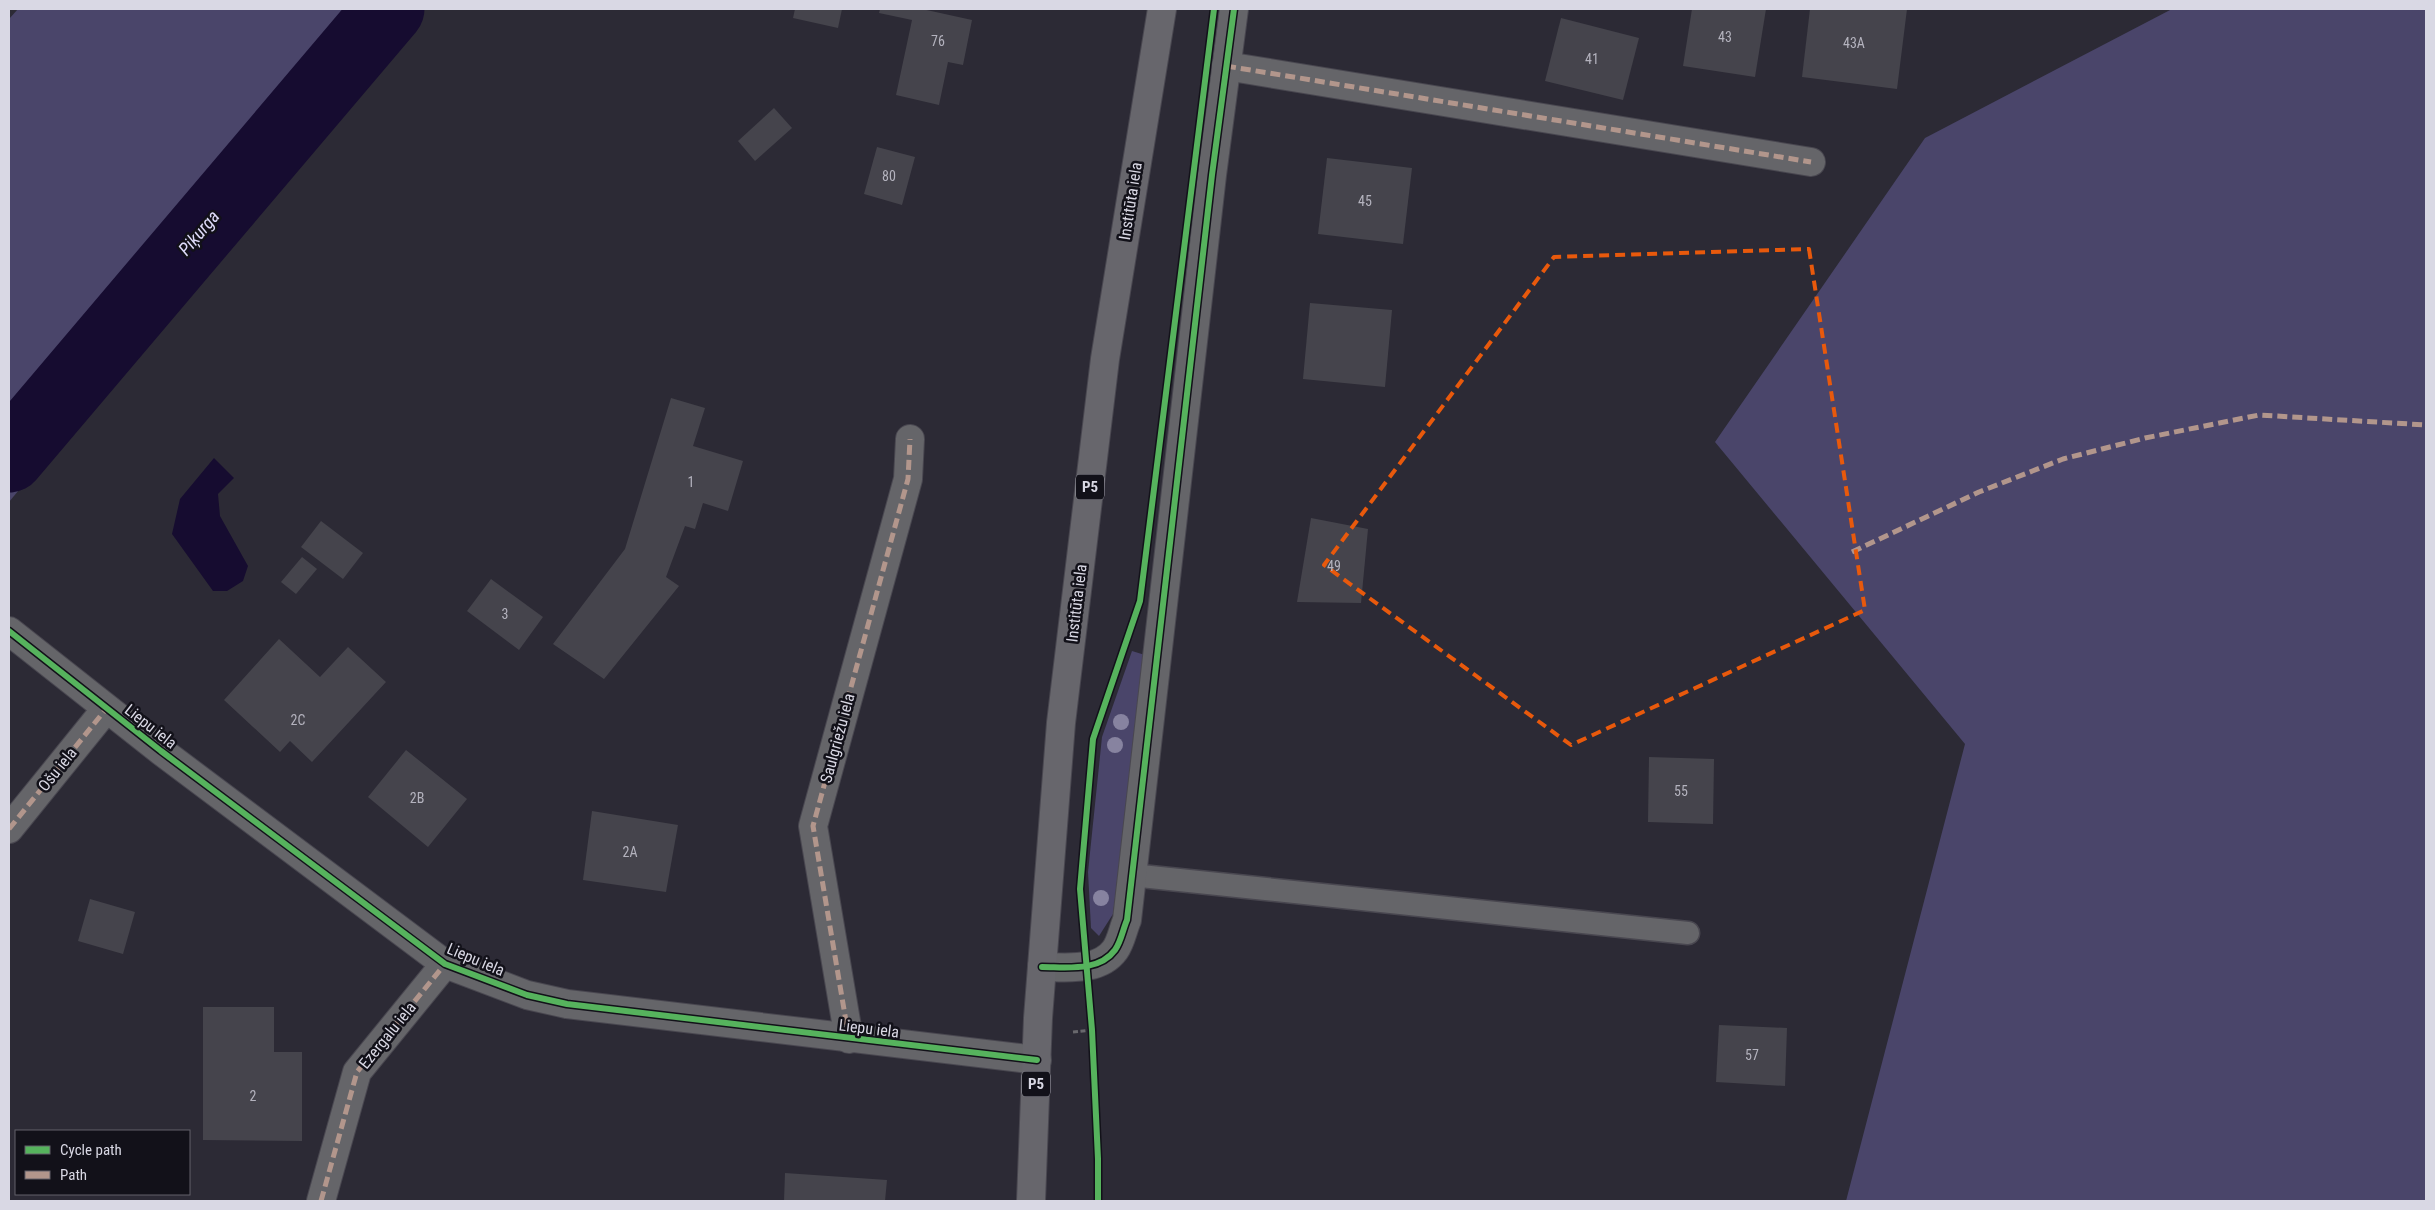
<svg xmlns="http://www.w3.org/2000/svg" width="2435" height="1210" font-family="'Roboto Condensed',sans-serif">
<style>
.green{fill:#4a456a}
.water{fill:#160c30}
.lines{fill:none;stroke-linecap:round;stroke-linejoin:round}
.river{stroke:#160c30;stroke-width:71}
.building{fill:#45444c}
.service-casing{stroke:#494750;stroke-width:25}
.minor-casing{stroke:#494750;stroke-width:30}
.primary-casing{stroke:#494750;stroke-width:30}
.path{stroke:#69686d;stroke-width:3;stroke-dasharray:5 2.5;stroke-linecap:butt}
.service{stroke:#656569;stroke-width:22}
.minor{stroke:#656569;stroke-width:28}
.primary{stroke:#67666c;stroke-width:28}
.quiet{stroke:#b2968c;stroke-width:5;stroke-dasharray:10 5;stroke-linecap:butt}
.cycleway-casing{stroke:#121119;stroke-width:9}
.cycleway{stroke:#56b35d;stroke-width:6}
.tree{fill:#8783a0}
.marked{fill:none;stroke:#e8590c;stroke-width:4;stroke-dasharray:10 6;stroke-linejoin:round}
.labels{text-anchor:middle;stroke-width:5;stroke-linejoin:round;paint-order:stroke}
.number-label{font-size:14px;fill:#b4b3be}
.shield{fill:#121119;stroke:#9d9ca7;stroke-width:1}
.shield-label{font-size:15px;font-weight:bold;fill:#d9d8e4}
.street-label{font-size:16px;fill:#d9d8e4;stroke:#121119}
.water-label{font-size:18px;font-style:italic;fill:#dedbf9;stroke:#121119}
</style>
<rect width="100%" height="100%" fill="#2c2a35"/>
<g class="green">
<polygon points="18,9 417,9 9,502 9,19"/>
<polygon points="2172,9 2426,9 2426,1201 1846,1201 1965,744 1715,442 1925,138"/>
<polygon points="1132,651 1145,655 1113,914 1099,936 1091,928 1088,872 1102,737"/>
</g>
<polygon class="water" points="214,458 234,478 218,494 220,516 248,566 243,581 227,591 213,591 172,534 180,499"/>
<g class="lines">
<polyline class="river" points="9,457 389,9"/>
</g>
<g class="building">
<polygon points="795,9 842,9 838,28 793,18"/>
<polygon points="880,9 922,9 972,20 963,65 948,62 939,105 896,95 912,20 879,13"/>
<polygon points="1692,9 1766,9 1755,77 1683,66"/>
<polygon points="1810,9 1907,9 1897,89 1802,77"/>
<polygon points="1561,18 1639,38 1623,100 1545,81"/>
<polygon points="774,108 792,128 755,161 738,141"/>
<polygon points="877,147 915,157 902,205 864,194"/>
<polygon points="1327,158 1412,168 1403,244 1318,234"/>
<polygon points="1310,303 1392,310 1385,387 1303,379"/>
<polygon points="671,398 705,408 693,446 743,461 728,511 703,503 695,529 685,526 666,577 679,586 604,679 553,644 625,549"/>
<polygon points="1311,518 1368,529 1361,603 1297,602"/>
<polygon points="321,521 363,553 343,579 301,547"/>
<polygon points="302,557 317,569 296,594 281,582"/>
<polygon points="491,579 543,617 519,650 467,611"/>
<polygon points="279,639 320,677 348,647 386,682 312,762 290,741 280,752 224,700"/>
<polygon points="406,750 467,799 428,847 368,797"/>
<polygon points="1649,757 1714,759 1713,824 1648,822"/>
<polygon points="592,811 678,825 666,892 583,880"/>
<polygon points="90,899 135,912 123,954 78,941"/>
<polygon points="203,1007 274,1007 274,1052 302,1052 302,1141 203,1140"/>
<polygon points="1719,1025 1787,1028 1785,1086 1716,1082"/>
<polygon points="785,1173 887,1180 885,1201 784,1201"/>
</g>
<g class="lines">
<g class="service-casing">
<polyline id="service" points="1131,875 1688,933"/>
</g>
<g class="minor-casing">
<g id="minor">
<polyline points="1226,66 1811,162"/>
<polyline points="9,631 161,751 445,964 527,995 567,1004 1037,1060"/>
<polyline points="9,829 106,709"/>
<path d="M1042 967C1067 967 1099 972 1115 950 1121 942 1123 929 1127 920L1212 175 1234 9"/>
<polyline points="849,1039 813,826 908,479 910,439"/>
<polyline points="321,1201 357,1072 445,964"/>
</g>
</g>
<g class="primary-casing">
<polyline id="primary" points="1031,1201 1038,1018 1061,723 1105,359 1162,9"/>
</g>
<polyline class="path" points="1073,1032 1092,1030"/>
<use href="#service" class="service"/>
<use href="#minor" class="minor"/>
<use href="#primary" class="primary"/>
<g class="quiet">
<polyline points="1226,66 1811,162"/>
<polyline points="1852,552 1979,492 2063,459 2145,438 2259,415 2426,425"/>
<polyline points="9,829 106,709"/>
<polyline points="849,1039 813,826 908,479 910,439"/>
<polyline points="321,1201 357,1072 445,964"/>
</g>
<g class="cycleway-casing">
<g id="cycleway">
<polyline points="9,631 161,751 445,964 527,995 567,1004 1037,1060"/>
<path d="M1042 967C1067 967 1099 972 1115 950 1121 942 1123 929 1127 920L1212 175 1234 9"/>
<polyline points="1098,1201 1098,1159 1092,1030 1080,889 1093,739 1140,601 1214,9"/>
</g>
</g>
<use href="#cycleway" class="cycleway"/>
</g>
<g class="tree">
<circle cx="1121" cy="722" r="8"/>
<circle cx="1115" cy="745" r="8"/>
<circle cx="1101" cy="898" r="8"/>
</g>
<path class="marked" d="M1809 249 1865 610 1571 745 1324 565 1554 257Z"/>
<g class="labels">
<g class="number-label">
<text x="1725" y="42">43</text>
<text x="938" y="46">76</text>
<text x="1854" y="48">43A</text>
<text x="1592" y="64">41</text>
<text x="889" y="181">80</text>
<text x="1365" y="206">45</text>
<text x="691" y="487">1</text>
<text x="1334" y="571">49</text>
<text x="505" y="619">3</text>
<text x="298" y="725">2C</text>
<text x="1681" y="796">55</text>
<text x="417" y="803">2B</text>
<text x="630" y="857">2A</text>
<text x="1752" y="1060">57</text>
<text x="253" y="1101">2</text>
</g>
<g class="shield">
<rect x="1076" y="474.5" width="28" height="25" rx="4"/>
<rect x="1022" y="1071.5" width="28" height="25" rx="4"/>
</g>
<g class="shield-label">
<text x="1090" y="492">P5</text>
<text x="1036" y="1089">P5</text>
</g>
<g class="street-label">
<text transform="translate(1130 201) rotate(-81)" y="6">Institūta iela</text>
<text transform="translate(1076 603) rotate(-83)" y="6">Institūta iela</text>
<text transform="translate(151 726) rotate(38)" y="6">Liepu iela</text>
<text transform="translate(837 738) rotate(-75)" y="6">Saulgriežu iela</text>
<text transform="translate(57 769) rotate(-51)" y="6">Ošu iela</text>
<text transform="translate(476 959) rotate(23)" y="6">Liepu iela</text>
<text transform="translate(869 1028) rotate(7)" y="6">Liepu iela</text>
<text transform="translate(387 1035) rotate(-51)" y="6">Ezergalu iela</text>
</g>
<g class="water-label">
<text transform="translate(199 233) rotate(-50)" y="6">Piķurga</text>
</g>
</g>
<rect width="2435" height="1210" fill="none" stroke="#d9d8e4" stroke-width="20"/>
<rect x="15" y="1130" width="175" height="65" fill="#121119" stroke="#62616a"/>
<rect x="25" y="1146" width="25" height="8" fill="#56b35d" stroke="#62616a"/>
<text x="60" y="1155" font-size="15" fill="#d9d8e4">Cycle path</text>
<rect x="25" y="1171" width="25" height="8" fill="#b2968c" stroke="#62616a"/>
<text x="60" y="1180" font-size="15" fill="#d9d8e4">Path</text>
</svg>
